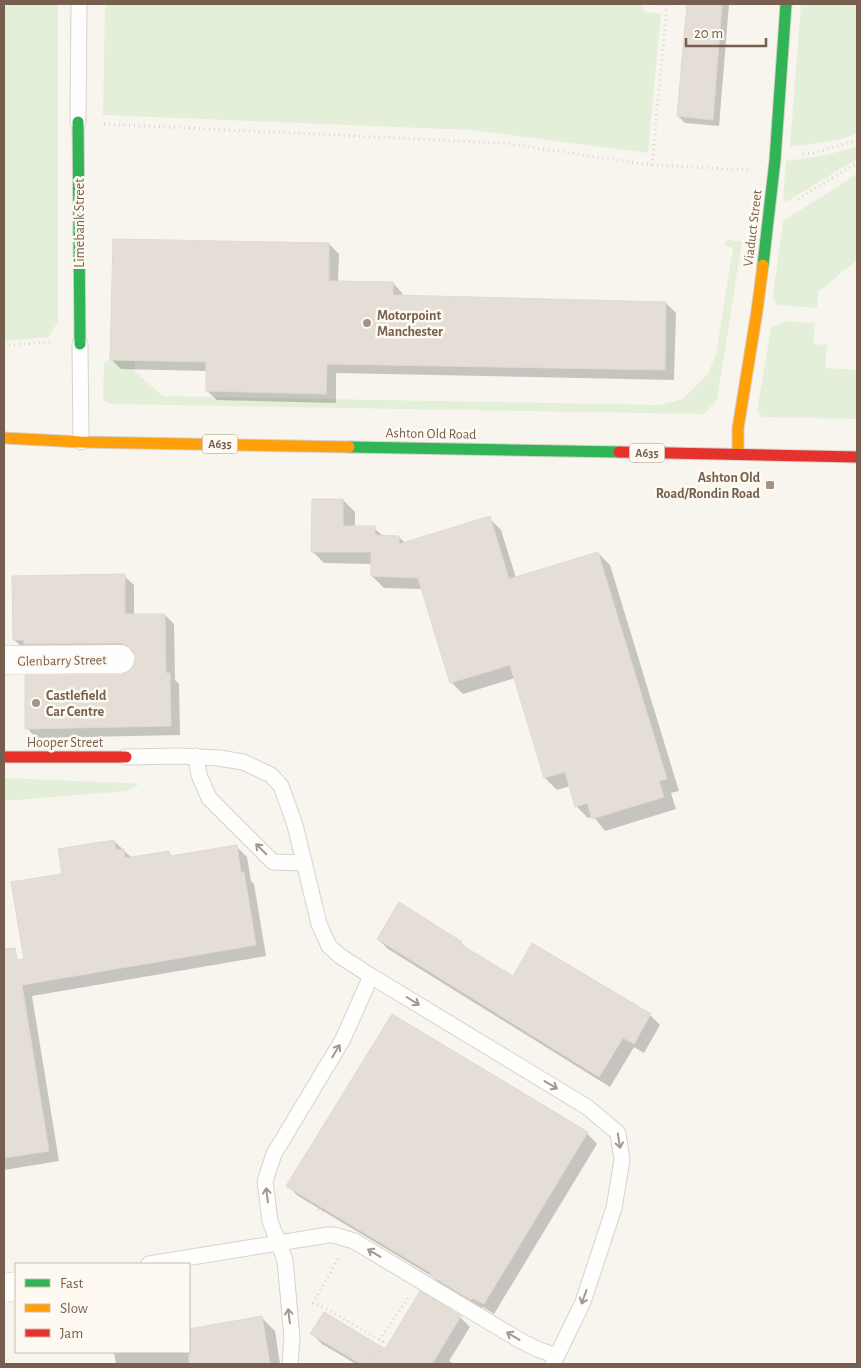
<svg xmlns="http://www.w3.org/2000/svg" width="861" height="1368" font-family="'Alegreya Sans',sans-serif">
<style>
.green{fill:#e4efda}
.shadow{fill:#0003}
.building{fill:#e4ded6;stroke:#e1d9d1}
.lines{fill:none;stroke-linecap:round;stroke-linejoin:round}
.lane-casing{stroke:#d7d2cd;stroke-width:17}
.street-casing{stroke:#d7d2cd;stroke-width:29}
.fast-casing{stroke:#d6d1c9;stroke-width:13}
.slow-casing{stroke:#d6d1c9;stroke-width:13}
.jam-casing{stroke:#d6d1c9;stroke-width:13}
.path{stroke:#dad5d0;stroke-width:3;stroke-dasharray:1 4;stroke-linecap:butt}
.lane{stroke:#fefefd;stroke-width:15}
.street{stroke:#fefefd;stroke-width:28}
.fast{stroke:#30b455;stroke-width:11}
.slow{stroke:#ff9f0a;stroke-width:11}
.jam{stroke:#e5322d;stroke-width:11}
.oneway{stroke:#a6978b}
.poi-dot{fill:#a49486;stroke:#fefaf1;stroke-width:2}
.labels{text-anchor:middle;stroke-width:5;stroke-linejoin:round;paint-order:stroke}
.shield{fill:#fefaf1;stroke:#9f8e7f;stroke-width:1}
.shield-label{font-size:12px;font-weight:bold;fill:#765f4e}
.street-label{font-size:14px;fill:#765f4e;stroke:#fefaf1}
.poi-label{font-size:14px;font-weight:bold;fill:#765f4e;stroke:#fefaf1;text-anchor:start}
</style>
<rect width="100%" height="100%" fill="#f8f5ef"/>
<g class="green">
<polygon points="4,4 58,4 58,322 48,337 4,341"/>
<polygon points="105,4 643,4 643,11 661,14 648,153 472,130 103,115"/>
<polygon points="801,4 857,4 857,134 838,140 790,147"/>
<polygon points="857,146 857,159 786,202 783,198 786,161 827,155"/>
<polygon points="857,174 857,260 818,292 817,308 777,305 773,296 783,221"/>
<polygon points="726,239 742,242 717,400 704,414 109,404 104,400 103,396 104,362 110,360 135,360 135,372 163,396 660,405 683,399 708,374 716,354 733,248 725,246"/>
<polygon points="787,321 815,323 813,344 827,345 825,368 857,370 857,419 762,417 757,410 771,327"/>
<polygon points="4,778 127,783 139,784 127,791 4,801"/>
</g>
<g class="shadow">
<polygon points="688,4 729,4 719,126 685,123 678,116"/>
<polygon points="329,244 339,254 338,282 393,283 402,293 402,297 666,303 676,313 674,380 336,373 336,403 217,400 207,391 207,371 121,369 111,359"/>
<polygon points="343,500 355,512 355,527 374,528 383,536 399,537 405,543 489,518 501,530 516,578 598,553 610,565 679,791 671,793 676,809 605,831 593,816 588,818 576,806 570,786 557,790 545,778 515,678 463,694 451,682 422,589 384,588 372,576 372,564 324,563 312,551"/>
<polygon points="124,576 134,585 134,615 165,615 174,624 175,680 179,684 180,735 36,738 27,728 121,676 129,673 134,668 137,658 135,654 131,652 24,649 14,640"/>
<polygon points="114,841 132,858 168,852 173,857 236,846 247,857 251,881 254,884 266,956 32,996 59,1161 4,1170 4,963 25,960 63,875"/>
<polygon points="378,939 461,943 469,950 513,977 650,1015 660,1025 644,1053 634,1047 610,1087 388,949"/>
<polygon points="587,1133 597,1144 494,1314 483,1307 481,1309 441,1285 433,1277 298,1196 288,1186"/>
<polygon points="460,1317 470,1327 449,1361 454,1364 356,1364 322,1344 312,1334 386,1351"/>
<polygon points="262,1318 275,1331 280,1364 116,1364 114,1352 189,1352 189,1331"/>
</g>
<g class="building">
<polygon points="687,4 722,4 713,120 677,116"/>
<polygon points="113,239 329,243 329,281 393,282 393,295 666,302 665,370 327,364 326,394 206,391 206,362 110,360"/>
<polygon points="312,499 343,499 343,526 375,526 375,535 399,536 399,544 490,516 509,579 598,552 667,779 659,781 664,797 592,819 587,803 575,807 565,772 544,778 510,665 450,683 418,578 371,576 371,552 311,552"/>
<polygon points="125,574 125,614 165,614 166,673 170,673 171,726 25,729 25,675 121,675 128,672 133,667 136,658 133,651 128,646 120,643 24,644 24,640 13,640 12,576"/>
<polygon points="114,840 116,850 124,849 125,858 169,851 170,856 237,845 241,872 244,872 256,945 22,985 49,1151 4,1158 4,949 15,948 17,960 24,959 11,882 62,874 58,849"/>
<polygon points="399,902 462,942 460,944 513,976 532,943 651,1014 634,1044 623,1038 599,1077 377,939"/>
<polygon points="392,1014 588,1132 484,1304 472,1298 471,1300 430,1275 431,1273 286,1186"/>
<polygon points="420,1291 461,1316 432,1364 361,1364 310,1334 324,1312 385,1349"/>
<polygon points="262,1316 270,1364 189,1364 189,1329"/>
</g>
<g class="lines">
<g class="lane-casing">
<g id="lane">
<polyline points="78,122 79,4"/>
<polyline points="80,344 81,442"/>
<polyline points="196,756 199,775 209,798 273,862 304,863"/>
<polyline points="126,757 180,756 219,758 243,762 271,775 281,786 295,825 319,924 329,946 340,956 371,976 587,1107 618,1133 622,1160 614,1208 583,1302 553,1364"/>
<polyline points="149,1264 328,1235 334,1235 354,1241 521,1341 537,1349 557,1356"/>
<polyline points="290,1364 292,1338 285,1260 270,1221 265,1181 274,1154 343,1039 371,976"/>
</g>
</g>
<g class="street-casing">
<g id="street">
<polyline points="4,660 120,659"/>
<polyline points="4,1288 16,1286"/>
</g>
</g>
<g class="fast-casing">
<g id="fast">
<polyline points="78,122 80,344"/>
<polyline points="763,265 775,160 786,4"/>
<polyline points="349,447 619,452"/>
</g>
</g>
<g class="slow-casing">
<g id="slow">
<polyline points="4,438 81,442 349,447"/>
<polyline points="738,454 738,428 757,311 763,265"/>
</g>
</g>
<g class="jam-casing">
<g id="jam">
<polyline points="619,452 857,457"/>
<polyline points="4,757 126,757"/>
</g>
</g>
<g class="path">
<polyline points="104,124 502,143 652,165 748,170"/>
<polyline points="803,154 815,153 857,140"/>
<polyline points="652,165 667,4 655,4"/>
<polyline points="798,199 857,163"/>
<polyline points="4,345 52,342"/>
<polyline points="320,1206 317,1209 324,1213"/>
<polyline points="338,1259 313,1303 327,1309 383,1342 371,1364"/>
<polyline points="379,1340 409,1297"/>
</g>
<use href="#lane" class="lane"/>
<use href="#street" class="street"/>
<use href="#fast" class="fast"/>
<use href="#slow" class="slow"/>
<use href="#jam" class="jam"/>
</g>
<defs><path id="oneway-shaft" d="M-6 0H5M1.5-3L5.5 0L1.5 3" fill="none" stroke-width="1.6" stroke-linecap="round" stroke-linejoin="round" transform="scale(1.25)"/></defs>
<g class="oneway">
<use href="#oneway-shaft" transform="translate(261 849) rotate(-135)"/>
<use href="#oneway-shaft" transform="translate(413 1001) rotate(32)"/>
<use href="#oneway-shaft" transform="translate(336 1051) rotate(-59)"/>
<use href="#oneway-shaft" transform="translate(551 1085) rotate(31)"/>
<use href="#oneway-shaft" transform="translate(619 1141) rotate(81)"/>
<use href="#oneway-shaft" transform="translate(267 1195) rotate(-97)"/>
<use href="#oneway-shaft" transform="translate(374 1253) rotate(-149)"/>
<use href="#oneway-shaft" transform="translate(584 1297) rotate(110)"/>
<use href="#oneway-shaft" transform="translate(289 1316) rotate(-97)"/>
<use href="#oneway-shaft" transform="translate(513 1336) rotate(-149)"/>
</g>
<g class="poi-dot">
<circle cx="367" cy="323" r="5"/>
<rect x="765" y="480" width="10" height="10" rx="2.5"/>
<circle cx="36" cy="703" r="5"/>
</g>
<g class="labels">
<g class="shield">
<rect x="202.5" y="434.5" width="35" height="19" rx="4"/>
<rect x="629.5" y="443.5" width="35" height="19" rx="4"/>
</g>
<g class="shield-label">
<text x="220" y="448">A635</text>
<text x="647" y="457">A635</text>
</g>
<g class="street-label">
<text transform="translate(79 223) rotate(-90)" y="5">Limebank Street</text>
<text transform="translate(752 228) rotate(-83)" y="5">Viaduct Street</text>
<text transform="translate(431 433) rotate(1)" y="5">Ashton Old Road</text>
<text transform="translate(62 660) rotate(-1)" y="5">Glenbarry Street</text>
<text x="65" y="747">Hooper Street</text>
</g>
<g class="poi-label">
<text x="377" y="320">Motorpoint<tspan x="377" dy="16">Manchester</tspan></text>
<text x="760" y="482" text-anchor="end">Ashton Old<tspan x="760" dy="16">Road/Rondin Road</tspan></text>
<text x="46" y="700">Castlefield<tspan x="46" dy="16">Car Centre</tspan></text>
</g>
</g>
<rect width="861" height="1368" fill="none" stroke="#765f4e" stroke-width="10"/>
<rect x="15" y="1263" width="175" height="90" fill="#fefaf1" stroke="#c8bcb0"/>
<rect x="25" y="1279" width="25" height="8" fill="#30b455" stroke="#c8bcb0"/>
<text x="60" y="1288" font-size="15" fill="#765f4e">Fast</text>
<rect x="25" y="1304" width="25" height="8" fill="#ff9f0a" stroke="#c8bcb0"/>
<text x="60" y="1313" font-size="15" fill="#765f4e">Slow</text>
<rect x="25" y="1329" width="25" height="8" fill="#e5322d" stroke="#c8bcb0"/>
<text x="60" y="1338" font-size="15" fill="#765f4e">Jam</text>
<path d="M686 38v8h80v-8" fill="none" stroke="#765f4e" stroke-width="2.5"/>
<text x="694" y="38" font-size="15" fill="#765f4e" stroke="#fefaf1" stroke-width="4" paint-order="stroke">20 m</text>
</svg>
